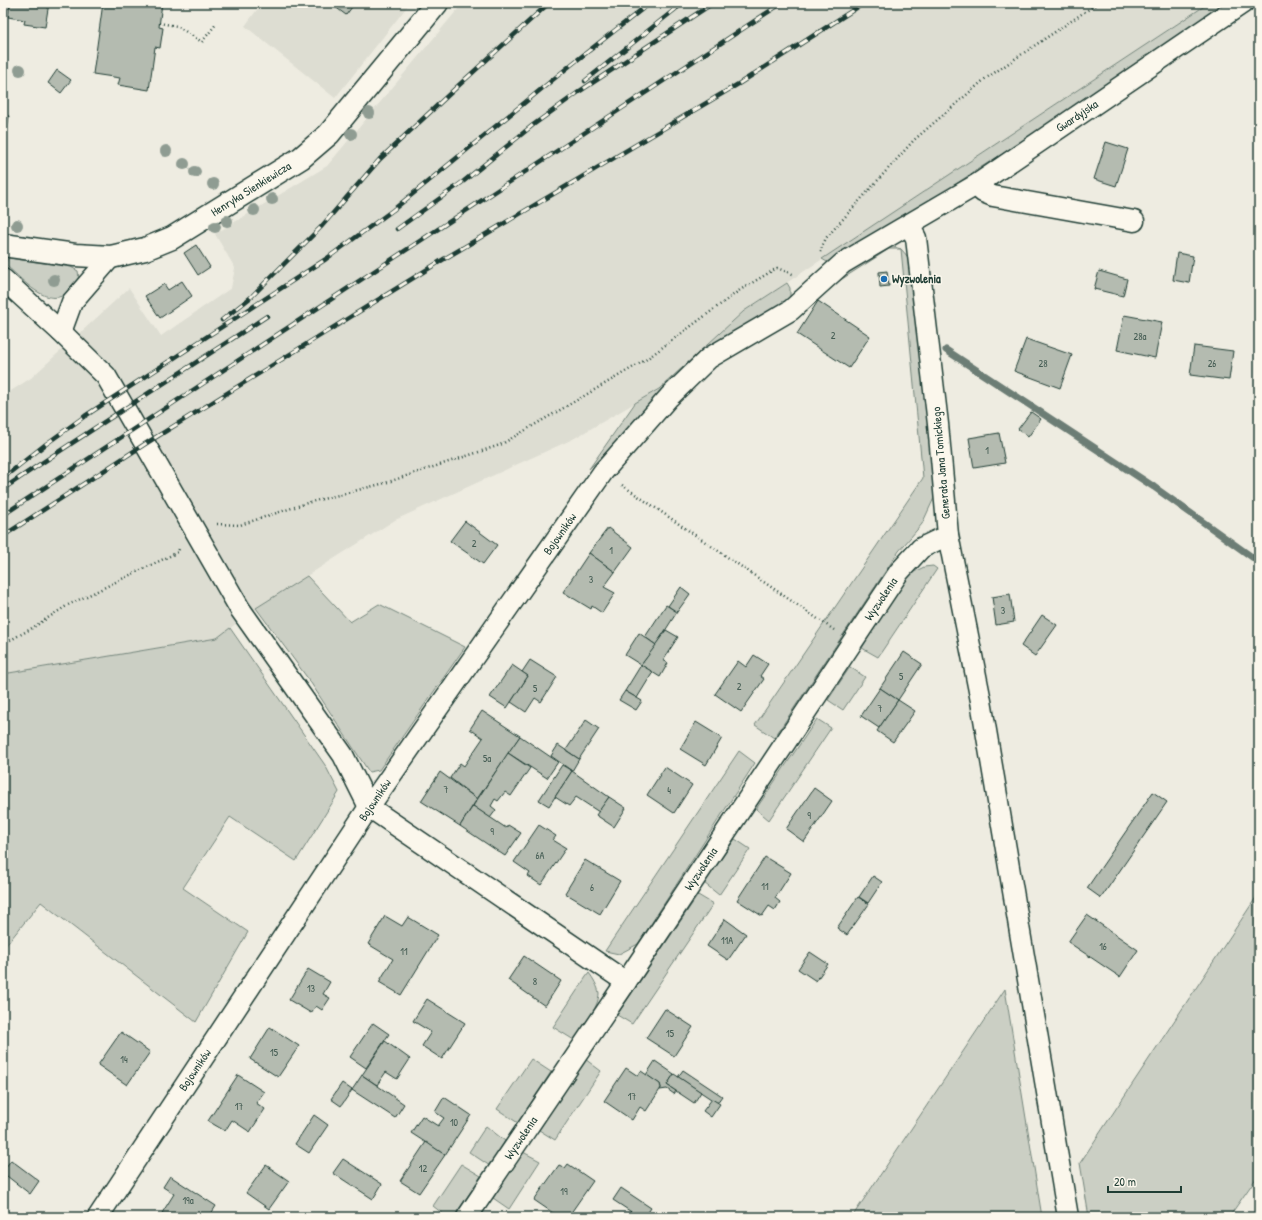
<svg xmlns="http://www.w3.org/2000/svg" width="1262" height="1220" font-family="'Patrick Hand',sans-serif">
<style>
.built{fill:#ddddd2}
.green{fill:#cbcfc4;stroke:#75867c}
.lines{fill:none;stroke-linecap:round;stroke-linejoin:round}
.stream{stroke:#6c7d74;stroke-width:7}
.building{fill:#b4bbb0;stroke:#1f3d34}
.street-casing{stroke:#1f3d34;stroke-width:23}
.secondary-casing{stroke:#1f3d34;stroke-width:25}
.path{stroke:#1f3d34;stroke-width:2.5;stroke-dasharray:1 3;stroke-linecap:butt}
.street{stroke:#fbf7ec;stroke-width:20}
.secondary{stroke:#fbf7ec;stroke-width:22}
.rail-casing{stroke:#1f3d34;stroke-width:4.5}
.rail{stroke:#fbf7ec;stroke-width:3;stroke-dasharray:9;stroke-linecap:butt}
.tree{fill:#8f9c92}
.poi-dot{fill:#1f6fb2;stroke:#fbf7ec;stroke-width:1.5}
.labels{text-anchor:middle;stroke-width:3;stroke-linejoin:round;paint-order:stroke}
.number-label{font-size:10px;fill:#445c53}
.street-label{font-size:12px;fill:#1f3d34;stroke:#fbf7ec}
.poi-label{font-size:12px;font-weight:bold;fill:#1f3d34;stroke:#fbf7ec;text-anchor:start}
</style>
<rect width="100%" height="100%" fill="#eeece1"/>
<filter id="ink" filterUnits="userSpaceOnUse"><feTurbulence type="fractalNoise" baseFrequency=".025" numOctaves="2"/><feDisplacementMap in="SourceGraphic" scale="8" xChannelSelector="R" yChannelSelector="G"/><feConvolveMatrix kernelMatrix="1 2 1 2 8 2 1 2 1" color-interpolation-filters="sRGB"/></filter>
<g filter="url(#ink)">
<g class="built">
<polygon points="262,3 410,3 335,98 245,26"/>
<polygon points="463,3 1209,3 744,311 659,389 573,439 395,520 261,605 217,638 3,674 3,396 31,378 129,288 161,336 231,288 235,268 215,234 327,166"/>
</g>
<g class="green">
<polygon points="1209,3 1226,3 1063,116 975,171 917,211 878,231 827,262 822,259"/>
<polygon points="887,245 901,249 909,258 935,474 934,498 922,524 899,551 774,738 755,725 923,478 901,249 889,249 831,286 834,277"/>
<path d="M9 258 71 267 78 271C80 280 76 284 70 290 50 312 23 280 8 267L6 264 7 260Z"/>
<polygon points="787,283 790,288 790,296 780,309 706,352 589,469 635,403 659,389 744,311"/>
<polygon points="933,566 937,569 878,657 862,648 895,594 912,573 924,567"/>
<polygon points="307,576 350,622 379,604 465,647 379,770 369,772 309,680 256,608"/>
<polygon points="230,628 325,765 339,792 296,861 230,817 183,888 248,932 196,1022 41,902 3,949 3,674 217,638"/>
<polygon points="850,667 865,677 843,710 828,700"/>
<polygon points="817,719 831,728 769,820 756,809"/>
<polygon points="739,751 755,763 638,944 619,954 605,951"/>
<polygon points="735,839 750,849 719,895 704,883"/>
<polygon points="1259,893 1259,1174 1229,1217 1089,1217 1080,1163"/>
<polygon points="698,895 713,904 632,1024 617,1015"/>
<path d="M589 973C593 978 598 987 599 993 599 1008 582 1028 574 1040L553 1027 586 977Z"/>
<polygon points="1005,989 1042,1217 852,1217"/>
<polygon points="531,1059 551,1072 518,1123 497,1109"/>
<polygon points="585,1059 601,1071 555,1140 539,1130"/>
<polygon points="486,1126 505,1141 490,1166 469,1152"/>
<polygon points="523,1152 540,1161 509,1209 493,1198"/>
<polygon points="461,1164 481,1176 454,1217 447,1217 433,1206"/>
</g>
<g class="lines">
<polyline class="stream" points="946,350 1154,487 1259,562"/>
</g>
<g class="building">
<polygon points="10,3 49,3 45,27 24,24 25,20 8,17"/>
<polygon points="103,3 162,3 159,27 163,28 160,48 155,47 149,90 118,85 120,78 93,74"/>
<polygon points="330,3 355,3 346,15"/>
<polygon points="57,70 71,80 61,93 48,83"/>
<polygon points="3,115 9,116 3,158"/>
<polygon points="1106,142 1128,149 1116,186 1094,179"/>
<polygon points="196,245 210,267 198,275 184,253"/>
<polygon points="1177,253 1193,256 1189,283 1173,280"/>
<polygon points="887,271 889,286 880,287 879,272"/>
<polygon points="1099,271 1127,279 1123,296 1094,289"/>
<polygon points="182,281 192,296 160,318 145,296 164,284 168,290"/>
<polygon points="818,301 870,336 849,368 797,334"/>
<polygon points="1124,315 1162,322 1155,358 1117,350"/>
<polygon points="1026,339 1072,355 1060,388 1014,371"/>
<polygon points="1194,346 1233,351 1229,380 1190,375"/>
<polygon points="1031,412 1041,419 1028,437 1018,429"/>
<polygon points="999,433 1005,463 974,468 969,438"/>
<polygon points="465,521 497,545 483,564 450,541"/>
<polygon points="608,528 633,547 615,572 589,553"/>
<polygon points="589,553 615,572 604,587 615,593 602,613 592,606 591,609 563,592"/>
<polygon points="681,587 690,594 677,612 668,606"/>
<polygon points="1010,594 1014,622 996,625 992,597"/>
<polygon points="666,605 677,612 656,645 645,637"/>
<polygon points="1042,615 1057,625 1035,656 1021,646"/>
<polygon points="666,630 678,637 663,660 668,663 660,677 641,665"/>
<polygon points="639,633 656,645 641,665 625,655"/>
<polygon points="904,652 922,664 898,700 880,688"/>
<polygon points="754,655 768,664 760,676 764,679 741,712 715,694 738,661 746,667"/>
<polygon points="530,660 557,677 541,702 535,698 526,712 511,702 528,676 522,672"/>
<polygon points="512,665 528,676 507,708 490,697"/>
<polygon points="641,665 653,672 637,698 625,691"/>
<polygon points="880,688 898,700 879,728 861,716"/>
<polygon points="625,691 642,701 636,710 619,700"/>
<polygon points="898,700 915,711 893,742 877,731"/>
<polygon points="482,711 520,736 477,799 450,778 460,763 464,766 483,738 470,729"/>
<polygon points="586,720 599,729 579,759 566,750"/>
<polygon points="696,722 722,738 706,765 680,749"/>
<polygon points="520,736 558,762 547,778 508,753"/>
<polygon points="558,745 579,759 572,771 551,756"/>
<polygon points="508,753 530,768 511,796 505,792 498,801 495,799 491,806 496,810 490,818 473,806"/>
<polygon points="562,765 572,771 549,806 539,800"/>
<polygon points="665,767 692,785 674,813 647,795"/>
<polygon points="572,771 609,797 599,812 576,797 569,806 555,797"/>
<polygon points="440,772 477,799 460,826 421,801"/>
<polygon points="814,788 832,801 804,842 786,829"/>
<polygon points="1153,792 1167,802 1101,898 1087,888"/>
<polygon points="609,797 626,808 614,827 596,815"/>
<polygon points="473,806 506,828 508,825 521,833 505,856 460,826"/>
<polygon points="539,825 556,836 553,840 566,848 541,885 528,876 530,873 514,862"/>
<polygon points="765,857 791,873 775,898 780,902 775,910 769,906 762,916 737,900"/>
<polygon points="585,860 620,881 600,914 565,893"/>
<polygon points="873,876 882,882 868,903 859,897"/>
<polygon points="858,897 869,904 847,935 837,928"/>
<polygon points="1087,915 1138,950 1120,977 1068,942"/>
<polygon points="385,916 402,926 408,917 438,935 401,995 379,982 393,959 368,944"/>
<polygon points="725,919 746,934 728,960 707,946"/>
<polygon points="810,952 828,964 816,981 798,969"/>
<polygon points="524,956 561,981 545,1006 508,980"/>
<polygon points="308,969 330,982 323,994 330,998 322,1010 316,1006 311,1013 289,1000"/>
<polygon points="427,999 465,1023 442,1059 422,1046 431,1032 413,1021"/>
<polygon points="665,1009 693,1027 674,1056 646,1038"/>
<polygon points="373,1023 389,1034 366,1068 350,1057"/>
<polygon points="270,1027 299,1046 278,1077 250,1059"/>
<polygon points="121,1032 150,1052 127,1085 98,1065"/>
<polygon points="385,1041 410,1059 397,1079 386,1072 377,1085 362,1075"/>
<polygon points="655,1061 674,1074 667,1085 676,1091 674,1094 667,1089 660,1090 661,1088 660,1084 646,1075"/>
<polygon points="626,1068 638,1076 641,1071 660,1084 661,1088 646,1111 640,1107 632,1120 604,1101"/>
<polygon points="683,1070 722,1096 717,1103 678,1077"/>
<polygon points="674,1074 701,1092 694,1103 667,1085"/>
<polygon points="238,1075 264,1092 256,1103 265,1109 250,1132 232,1120 225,1131 208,1121"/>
<polygon points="362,1075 404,1104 395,1118 352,1090"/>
<polygon points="342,1083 352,1090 341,1106 331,1099"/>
<polygon points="444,1097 471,1115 445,1155 411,1133 422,1116 438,1126 444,1118 435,1112"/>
<polygon points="712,1099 720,1104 711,1117 703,1111"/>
<polygon points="314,1115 328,1125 309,1153 295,1144"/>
<polygon points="426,1142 445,1155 419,1193 400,1181"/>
<polygon points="343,1159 382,1184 373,1199 333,1173"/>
<polygon points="11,1160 39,1181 30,1194 3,1173 3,1171"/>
<polygon points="568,1164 593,1181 568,1217 559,1217 534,1200 559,1165 565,1168"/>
<polygon points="266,1165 289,1181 269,1209 246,1193"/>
<polygon points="170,1176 216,1206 209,1217 168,1217 162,1213 174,1194 163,1187"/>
<polygon points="621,1188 651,1208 645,1217 639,1217 613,1200"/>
</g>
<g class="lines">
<g class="street-casing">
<g id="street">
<polyline points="976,185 983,192 993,196 1134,221"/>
<polyline points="909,225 916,238 938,424 948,535 981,701 1068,1217"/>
<polyline points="3,279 61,332 106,376 240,609 343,755 369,807 626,982"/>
<polyline points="61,332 72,302 111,257"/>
<polyline points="98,1217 369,807 603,472 669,397 709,358 791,310 843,263 976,185 1243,3"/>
<polyline points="467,1217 626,982 899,572 921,548 948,535"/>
</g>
</g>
<g class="secondary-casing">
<polyline id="secondary" points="3,245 75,255 111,257 145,249 172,238 301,158 329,134 437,3"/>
</g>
<g class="path">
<polyline points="159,23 177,26 202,42 216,24"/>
<polyline points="820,252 826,238 914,140 985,79 1098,3"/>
<polyline points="622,485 834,630"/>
<polyline points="217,524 240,525 307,503 385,483 500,445 644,361 740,290 777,268 795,275"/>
<polyline points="3,644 29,630 68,605 178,552 179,549"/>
</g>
<use href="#street" class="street"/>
<use href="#secondary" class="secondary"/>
<g class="rail-casing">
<g id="rail">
<polyline points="585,81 683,3"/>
<polyline points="397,229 464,181 533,125 580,91 713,3"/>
<polyline points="222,320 250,298 321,227 380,159 458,86 549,3"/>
<polyline points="3,478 46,444 85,416 326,259 393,210 572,64 650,3"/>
<path d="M3 489C90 430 179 374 267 316"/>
<polyline points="3,515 782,3"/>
<polyline points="3,536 145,444 444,259 740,83 864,3"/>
</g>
</g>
<use href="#rail" class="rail"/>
</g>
<g class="tree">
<circle cx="20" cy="70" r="6"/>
<circle cx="369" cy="113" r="6"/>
<circle cx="351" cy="134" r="6"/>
<circle cx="166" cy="151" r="6"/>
<circle cx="184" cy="164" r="6"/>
<circle cx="195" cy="172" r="6"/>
<circle cx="213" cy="184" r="6"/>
<circle cx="272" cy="199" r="6"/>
<circle cx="254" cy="210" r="6"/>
<circle cx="227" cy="221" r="6"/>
<circle cx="17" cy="225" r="6"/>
<circle cx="215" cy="227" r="6"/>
<circle cx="54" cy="280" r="6"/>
</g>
</g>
<circle class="poi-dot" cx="884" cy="279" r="4"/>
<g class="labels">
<g class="number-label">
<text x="833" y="339">2</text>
<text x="1140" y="340">28a</text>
<text x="1043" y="367">28</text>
<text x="1212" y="367">26</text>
<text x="987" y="454">1</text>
<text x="474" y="547">2</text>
<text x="611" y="554">1</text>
<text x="591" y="583">3</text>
<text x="1003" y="614">3</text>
<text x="901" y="680">5</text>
<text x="739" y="690">2</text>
<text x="535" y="692">5</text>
<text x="880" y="712">7</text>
<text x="487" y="762">5a</text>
<text x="446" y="793">7</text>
<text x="669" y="794">4</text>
<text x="809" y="819">9</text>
<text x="492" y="835">9</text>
<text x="540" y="859">6A</text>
<text x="765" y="890">11</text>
<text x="592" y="891">6</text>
<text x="727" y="944">11A</text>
<text x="1103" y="950">16</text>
<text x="404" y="955">11</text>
<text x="535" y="985">8</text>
<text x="311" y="992">13</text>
<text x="670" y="1037">15</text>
<text x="274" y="1056">15</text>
<text x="124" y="1063">14</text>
<text x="632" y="1100">17</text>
<text x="239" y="1110">17</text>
<text x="454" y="1126">10</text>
<text x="423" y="1172">12</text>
<text x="564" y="1195">19</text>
<text x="188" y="1204">19a</text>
</g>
<g class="street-label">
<text transform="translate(1077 116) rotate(-34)" y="4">Gwardyjska</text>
<text transform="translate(251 189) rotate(-32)" y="4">Henryka Sienkiewicza</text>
<text transform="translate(941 463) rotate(-95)" y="4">Generała Jana Tomickiego</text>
<text transform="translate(560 534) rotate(-55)" y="4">Bojowników</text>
<text transform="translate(881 599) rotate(-56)" y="4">Wyzwolenia</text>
<text transform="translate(375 800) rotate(-56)" y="4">Bojowników</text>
<text transform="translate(701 869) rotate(-56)" y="4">Wyzwolenia</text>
<text transform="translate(195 1070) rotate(-56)" y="4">Bojowników</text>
<text transform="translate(521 1138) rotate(-56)" y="4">Wyzwolenia</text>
</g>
<g class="poi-label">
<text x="892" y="283">Wyzwolenia</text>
</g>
</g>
<rect width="1262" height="1220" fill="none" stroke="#fbf7ec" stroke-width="16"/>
<rect x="8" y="8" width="1246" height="1204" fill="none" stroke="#1f3d34" stroke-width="1.5" filter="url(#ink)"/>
<path d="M1108 1186v6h73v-6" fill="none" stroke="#1f3d34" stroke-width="2"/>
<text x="1114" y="1186" font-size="12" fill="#1f3d34" stroke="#fbf7ec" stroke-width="3" paint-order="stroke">20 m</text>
</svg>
